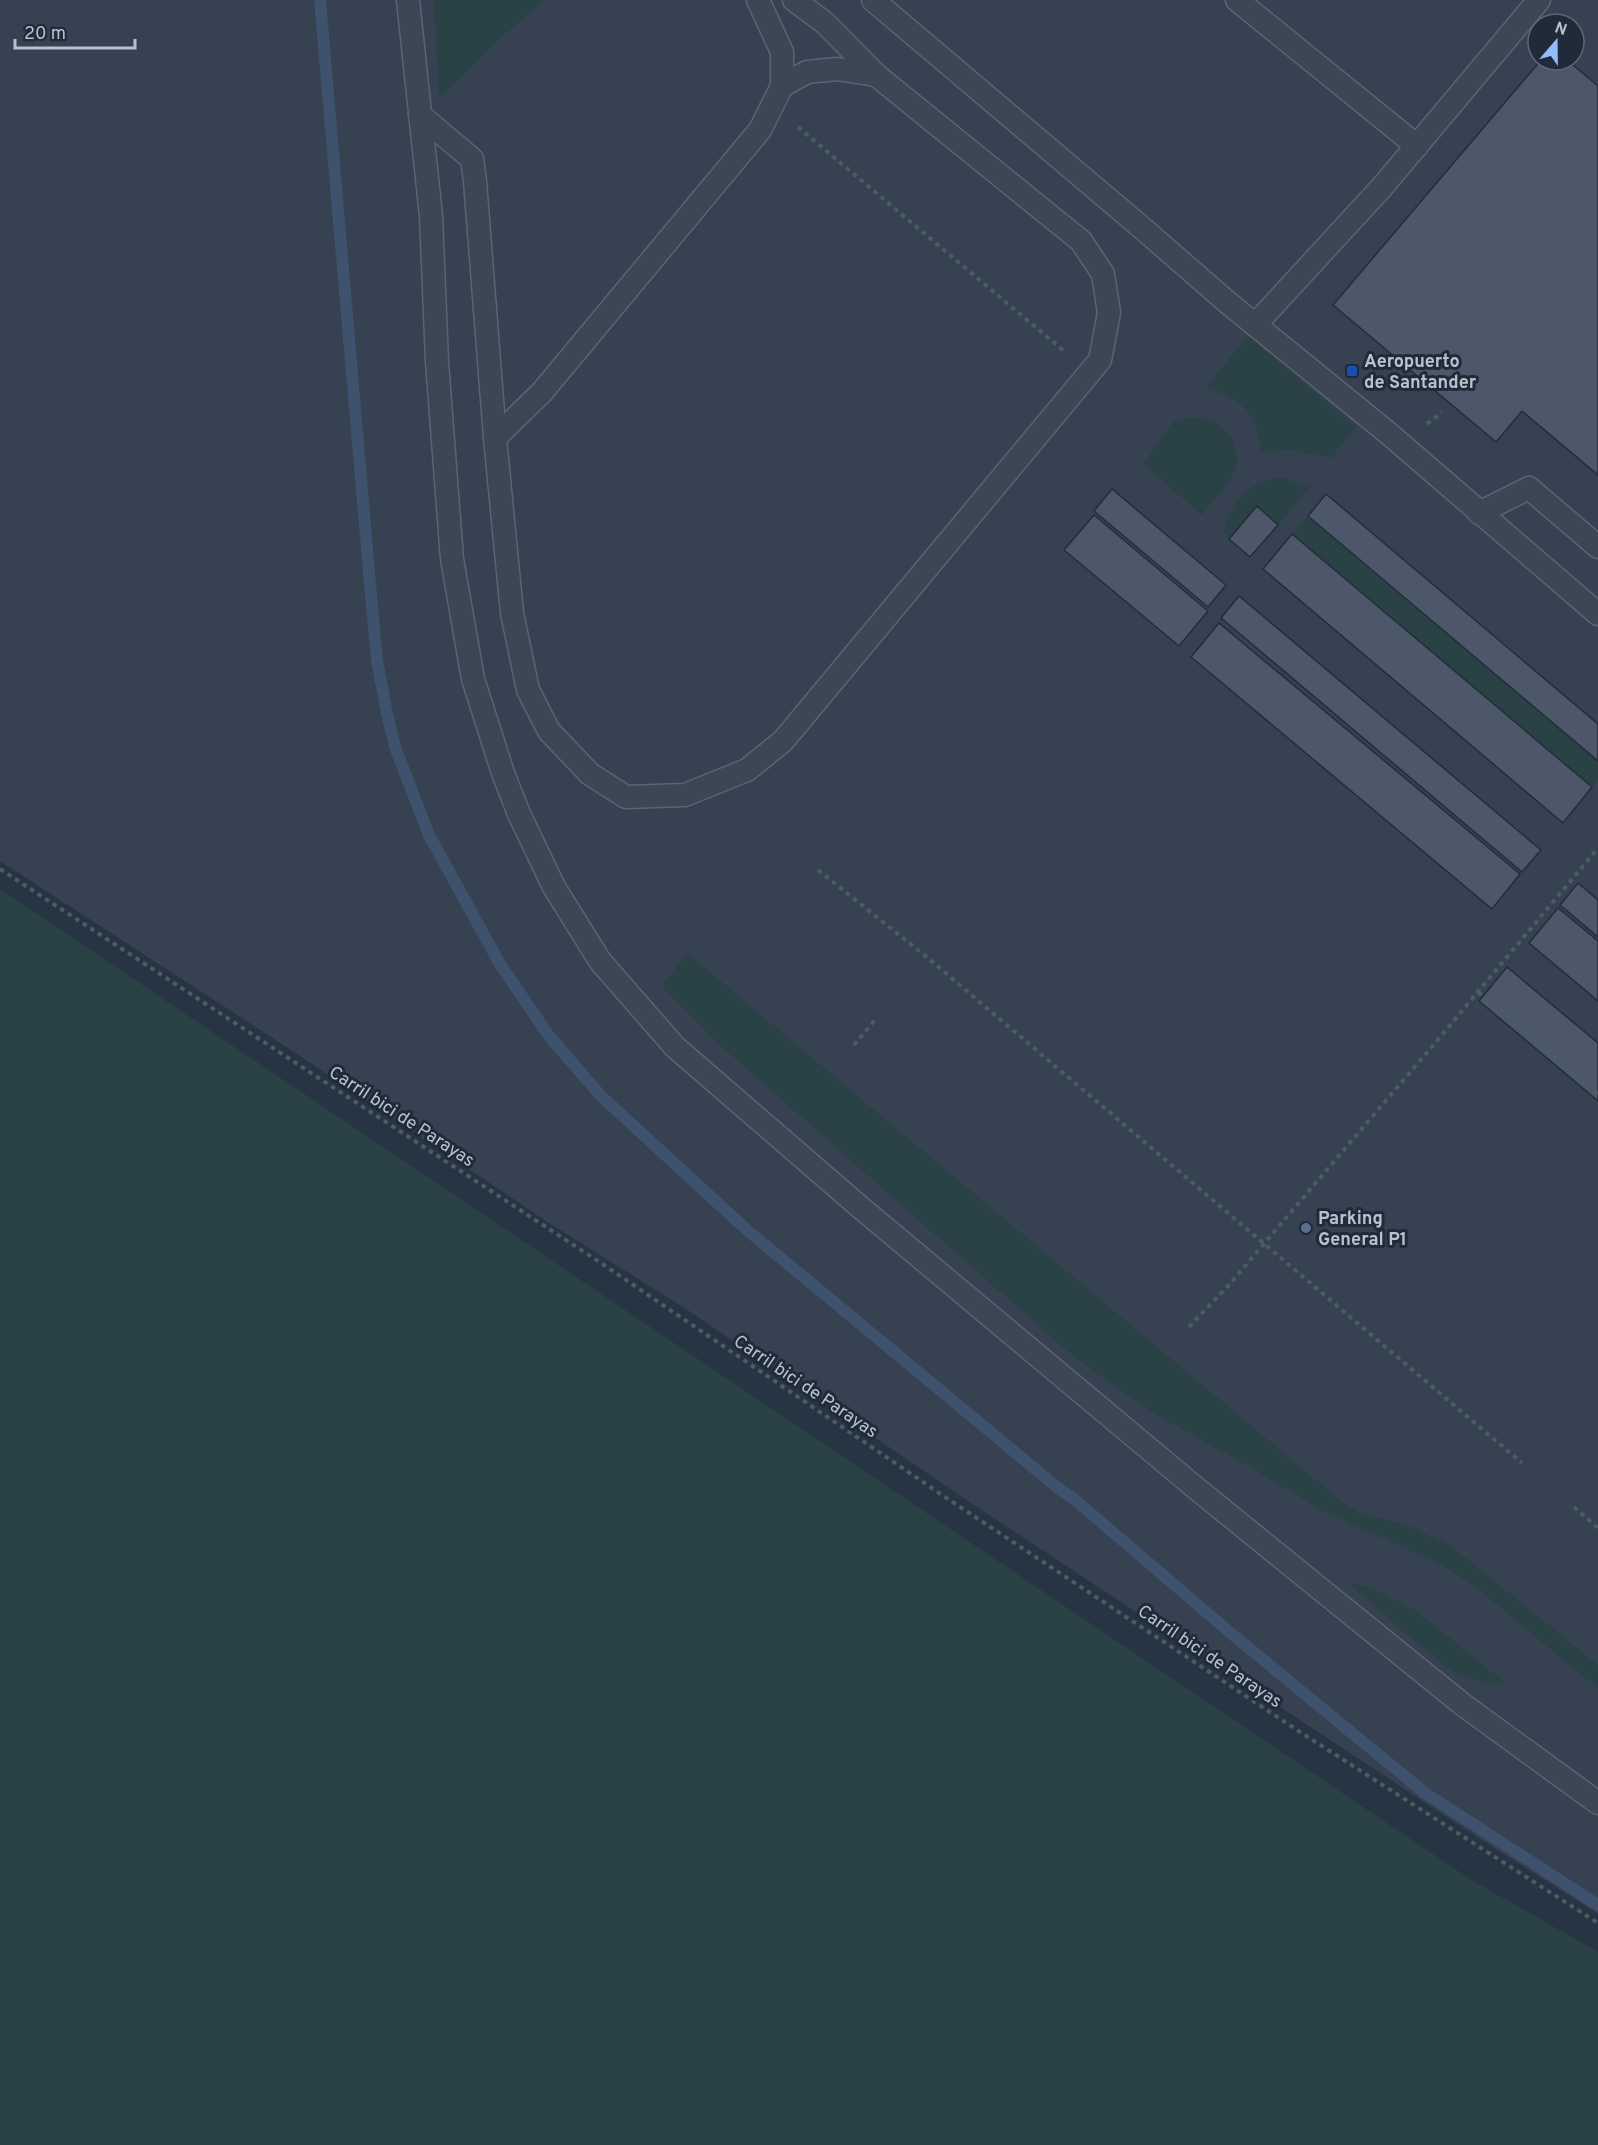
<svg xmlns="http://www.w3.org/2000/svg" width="1598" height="2145" font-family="Overpass,sans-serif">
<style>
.airport{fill:#364151;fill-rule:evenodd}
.green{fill:#2a4245}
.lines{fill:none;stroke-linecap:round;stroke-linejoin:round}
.stream{stroke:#3e516d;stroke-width:12}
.building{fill:#4c586a;stroke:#232d3b;stroke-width:1.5}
.service-casing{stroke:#5b6471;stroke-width:25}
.path{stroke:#485e61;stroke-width:4;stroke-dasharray:4.5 4.5;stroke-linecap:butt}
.service{stroke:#3c4654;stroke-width:22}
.transit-dot{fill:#1a4fb4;stroke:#202b39;stroke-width:2}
.service-dot{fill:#5c6f8a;stroke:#202b39;stroke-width:2}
.labels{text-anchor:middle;stroke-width:6;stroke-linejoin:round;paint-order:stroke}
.poi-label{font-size:18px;font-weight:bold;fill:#bac1cd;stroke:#202b39;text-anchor:start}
.street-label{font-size:18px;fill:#bac1cd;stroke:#202b39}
</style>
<rect width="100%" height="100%" fill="#273444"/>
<path class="airport" d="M0 0H1598V1914L1468 1831 971 1503 686 1309 549 1223 294 1052 0 861ZM1538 24H1574V60H1538Z"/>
<g class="green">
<polygon points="434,0 545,0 505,34 439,98"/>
<path d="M1248 336 1356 427 1331 458 1293 450 1261 452C1256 410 1244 402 1206 387Z"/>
<path d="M1184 418C1191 418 1198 417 1204 419 1228 424 1244 450 1234 473 1227 488 1212 502 1202 515L1143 464 1173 422Z"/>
<path d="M1279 477 1310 487 1278 525 1257 507 1229 539 1224 532C1232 500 1246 484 1279 477Z"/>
<polygon points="1308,516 1598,761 1598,780 1592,787 1292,534"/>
<polygon points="0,889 1473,1881 1598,1952 1598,2145 0,2145"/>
<polygon points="687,953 1342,1502 1358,1512 1407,1525 1451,1546 1598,1665 1598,1687 1581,1675 1476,1587 1438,1563 1323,1511 1241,1462 1148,1410 1073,1356 721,1046 662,986"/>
<polygon points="1349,1583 1377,1590 1414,1609 1508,1685 1484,1683 1453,1671 1400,1629"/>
</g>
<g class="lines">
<polyline class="stream" points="320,0 372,607 377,660 386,709 395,747 429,835 500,964 549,1036 601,1096 747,1230 1058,1488 1074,1499 1233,1635 1425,1793 1598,1905"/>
</g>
<g class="building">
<polygon points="1541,60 1567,60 1598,86 1598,475 1522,411 1496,442 1333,305"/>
<polygon points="1112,489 1226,585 1208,607 1094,511"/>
<polygon points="1326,494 1598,724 1598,761 1308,516"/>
<polygon points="1257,506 1278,525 1250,557 1229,539"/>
<polygon points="1094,515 1208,611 1179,646 1064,550"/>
<polygon points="1292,534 1592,787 1563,823 1263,569"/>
<polygon points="1239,596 1541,850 1522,872 1221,618"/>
<polygon points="1219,623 1520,874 1492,909 1191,657"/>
<polygon points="1578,883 1598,900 1598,937 1560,905"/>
<polygon points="1558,908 1598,941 1598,1001 1529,943"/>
<polygon points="1507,967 1598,1043 1598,1101 1479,1001"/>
</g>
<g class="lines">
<g class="service-casing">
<g id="service">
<polyline points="408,0 431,216 437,362 452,559 473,679 503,773 519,814 554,887 600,961 675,1047 860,1207 1197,1489 1462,1704 1598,1803"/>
<polyline points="873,0 1141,227 1227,302 1388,433 1598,614"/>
<polyline points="1237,0 1417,146"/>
<polyline points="782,86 807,72 837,69 876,75"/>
<polyline points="420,115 472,159 475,181 495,438 512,613 528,690 549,731 590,774 626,797 685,795 747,770 783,741 1100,360 1109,313 1103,274 1081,241 876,75 825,23 794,0"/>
<polyline points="1255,325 1382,187 1539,0"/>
<polyline points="495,438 542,392 760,130 782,86 782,52 758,0"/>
<polyline points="1479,513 1529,488 1598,547"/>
</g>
</g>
<g class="path">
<polyline points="798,127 1065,352"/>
<polyline points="1427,424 1442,412"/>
<polyline points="0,869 604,1265 945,1497 1300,1732 1598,1923"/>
<polyline points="818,870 928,958 1522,1463"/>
<polyline points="1478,992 1598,1094"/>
<polyline points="854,1045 875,1020"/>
<polyline points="1189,1327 1228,1286 1441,1036 1598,848"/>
<polyline points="1574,1507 1598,1528"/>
</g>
<use href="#service" class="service"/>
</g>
<rect class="transit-dot" x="1346" y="365" width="12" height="12" rx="3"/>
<circle class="service-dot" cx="1306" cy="1228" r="6"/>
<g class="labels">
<g class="poi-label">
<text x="1364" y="367">Aeropuerto<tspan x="1364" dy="21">de Santander</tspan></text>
<text x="1318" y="1224">Parking<tspan x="1318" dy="21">General P1</tspan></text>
</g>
<g class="street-label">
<text transform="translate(402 1116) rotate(33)" y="6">Carril bici de Parayas</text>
<text transform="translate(806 1386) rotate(34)" y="6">Carril bici de Parayas</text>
<text transform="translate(1210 1656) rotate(34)" y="6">Carril bici de Parayas</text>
</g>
</g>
<g transform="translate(1556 42) rotate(20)"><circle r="28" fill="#202b39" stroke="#5e6774" stroke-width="1.5"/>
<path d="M0-4.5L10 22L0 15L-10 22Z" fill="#93baf9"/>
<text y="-9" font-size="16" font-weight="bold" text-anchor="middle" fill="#bac1cd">N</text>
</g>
<path d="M15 39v9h120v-9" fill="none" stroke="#bac1cd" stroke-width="3"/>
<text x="24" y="39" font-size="18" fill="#bac1cd" stroke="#202b39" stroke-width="4.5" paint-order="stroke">20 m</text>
</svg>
